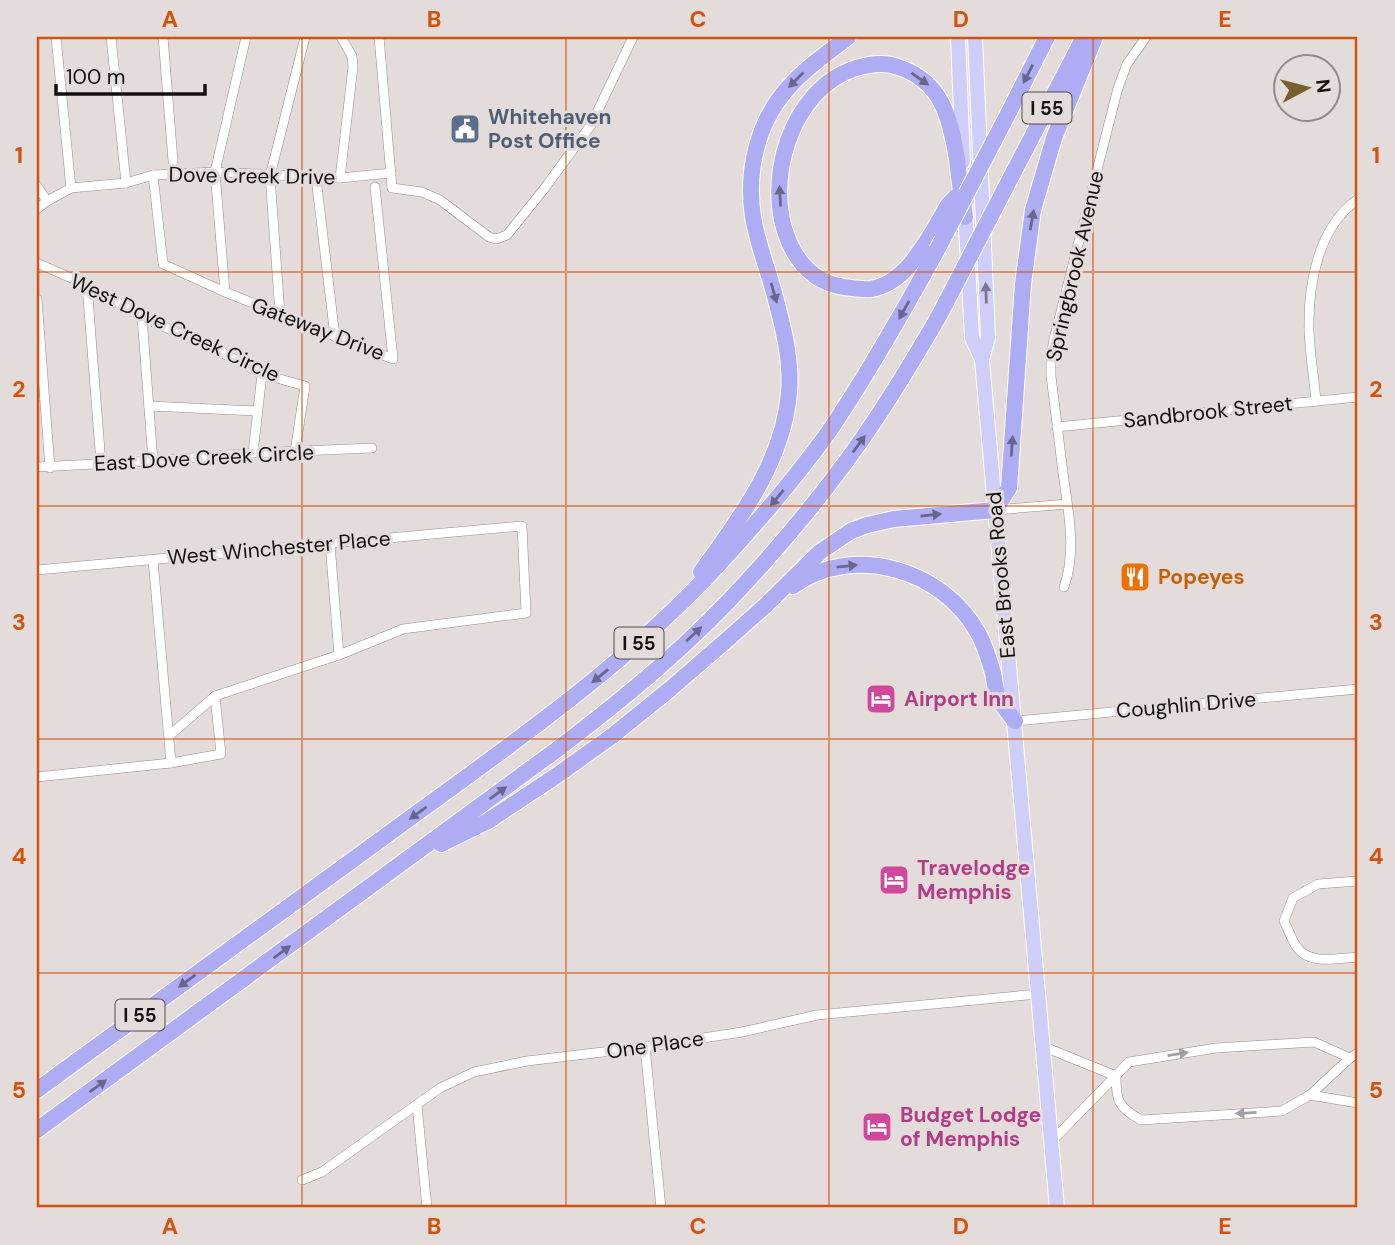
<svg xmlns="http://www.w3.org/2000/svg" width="1395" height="1245" font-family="'DM Sans',sans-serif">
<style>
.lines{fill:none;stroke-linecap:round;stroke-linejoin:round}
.street-casing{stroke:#948c8a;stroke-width:10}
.primary-casing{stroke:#fff;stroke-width:16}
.highway-casing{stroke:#fff;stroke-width:18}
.street{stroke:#fff;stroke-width:9}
.primary{stroke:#cecef8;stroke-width:14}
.highway{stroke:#aeadf4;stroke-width:16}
.highway-bridge-casing{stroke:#fff;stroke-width:18;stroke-linecap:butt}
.highway-bridge{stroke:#aeadf4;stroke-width:16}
.oneway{fill:#68668d}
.oneway2{fill:#7a788f}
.oneway3{fill:#a19f9f}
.grid{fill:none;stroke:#d3520c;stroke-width:2;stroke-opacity:0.55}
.labels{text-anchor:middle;stroke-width:6;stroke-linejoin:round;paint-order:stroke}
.shield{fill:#e4dcda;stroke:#524d4c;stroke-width:2}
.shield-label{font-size:19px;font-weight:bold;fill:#13100f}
.service-label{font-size:21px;font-weight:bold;fill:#4e5e75;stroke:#e4dcda;text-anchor:start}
.street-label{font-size:21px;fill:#13100f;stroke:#e4dcda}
.food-label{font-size:21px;font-weight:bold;fill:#c56008;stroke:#e4dcda;text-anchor:start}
.hotel-label{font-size:21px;font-weight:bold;fill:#b23c85;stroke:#e4dcda;text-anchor:start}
.neatline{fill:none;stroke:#d3520c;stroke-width:2.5}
.grid-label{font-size:23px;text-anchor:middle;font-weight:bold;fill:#d3520c}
</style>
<rect width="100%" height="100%" fill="#e4dcda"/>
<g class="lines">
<g class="street-casing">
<g id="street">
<polyline points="56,37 71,188"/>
<polyline points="111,37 126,183"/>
<polyline points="163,37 174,173"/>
<polyline points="379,37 392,188 422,192 440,200 489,237 496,239 507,235 544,189 591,125 633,37"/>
<polyline points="153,175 163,264 225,292 393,359 375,187"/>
<polyline points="316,178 335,337"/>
<polyline points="340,178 353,67 352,56 341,37"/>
<polyline points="37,186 47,201"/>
<polyline points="37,209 47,201 71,188 126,183 153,175 215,172 340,178 391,173"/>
<polyline points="37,263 87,285 142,317 221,352 262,374 305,386 295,452"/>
<polyline points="87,285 101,464"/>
<polyline points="225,292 215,172 246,37"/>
<polyline points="37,299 50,468"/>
<polyline points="280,314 270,176 305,37"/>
<polyline points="142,317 153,461"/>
<path d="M1316 401C1314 378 1310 354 1309 331 1308 284 1318 227 1358 199"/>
<polyline points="149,406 257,411"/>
<polyline points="1057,427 1358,397"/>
<polyline points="253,453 262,374"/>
<polyline points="37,467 153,461 253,453 372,448"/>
<polyline points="996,510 1067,504"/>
<polyline points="330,544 339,655"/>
<polyline points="153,560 171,763"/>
<polyline points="37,570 522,526 526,613 403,629 339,655 215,696 169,736"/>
<path d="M1064 587C1077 551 1068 510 1063 473 1059 441 1055 408 1051 376V355L1054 339 1118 88 1127 64 1146 37"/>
<polyline points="1015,721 1358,689"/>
<polyline points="37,777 171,763 221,754 215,696"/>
<path d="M1358 881 1318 884 1293 898 1284 921C1288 929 1291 938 1296 946 1309 966 1338 958 1358 957"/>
<polyline points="1042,1046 1116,1076"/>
<polyline points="645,1047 661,1208"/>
<path d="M1116 1076C1116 1101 1118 1107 1141 1120L1282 1111 1310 1095 1350 1058 1358 1053"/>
<polyline points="1310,1095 1358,1103"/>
<polyline points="417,1105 427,1208"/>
<polyline points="1051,1142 1129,1062 1216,1048 1314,1042 1350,1058"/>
<polyline points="302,1180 322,1172 440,1088 474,1072 527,1061 645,1047 742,1032 817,1015 1038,994"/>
</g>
</g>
<g class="primary-casing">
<g id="primary">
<polyline points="958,37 963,162"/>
<polyline points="975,37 988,338 982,360"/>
<polyline points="965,207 972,338 982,360 1057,1208"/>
</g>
</g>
<g class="highway-casing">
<g id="highway">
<polyline points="1009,112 1047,37"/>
<polyline points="1010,179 1084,37"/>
<path d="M935 228C920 252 902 284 871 289 862 290 852 288 844 287 817 283 800 267 789 242 763 183 790 89 856 68 870 64 885 62 898 67 942 81 950 118 957 159 959 179 962 198 965 217"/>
<path d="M701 572C740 518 783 462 789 393 792 358 782 323 773 289 766 265 757 241 753 217 746 172 757 122 788 88 805 68 828 53 848 37"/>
<path d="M793 586C853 543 943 569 978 633 985 645 989 659 993 673 995 682 995 691 999 699 1003 707 1009 714 1015 721"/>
<polyline points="441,844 488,821 556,776 612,736 669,690 729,638 765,606 820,552 851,531 867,525 894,519 995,510 1009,488 1023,284 1033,210 1054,138 1095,37"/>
<path d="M37 1090C160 1001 283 911 406 821 516 741 628 663 720 563 758 522 795 478 828 433 868 374 903 312 937 250"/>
<path d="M37 1130 559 748C627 696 693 642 750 578 792 532 832 483 867 432 893 394 917 354 940 314"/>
</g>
</g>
<use href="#street" class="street"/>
<use href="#primary" class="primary"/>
<use href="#highway" class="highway"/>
<g class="highway-bridge-casing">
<g id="highway-bridge">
<polyline points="935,228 948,205 956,197"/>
<polyline points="937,250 1009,112"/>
<polyline points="940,314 1010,179"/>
</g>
</g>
<use href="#highway-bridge" class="highway-bridge"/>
</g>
<defs><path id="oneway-solid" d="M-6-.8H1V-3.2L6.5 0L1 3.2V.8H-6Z" transform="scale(1.75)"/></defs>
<g class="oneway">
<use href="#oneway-solid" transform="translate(1028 74) rotate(117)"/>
<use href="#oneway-solid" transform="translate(920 79) rotate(35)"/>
<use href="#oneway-solid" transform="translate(796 80) rotate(135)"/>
<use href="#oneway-solid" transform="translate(780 196) rotate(-93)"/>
<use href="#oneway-solid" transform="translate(1032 220) rotate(-80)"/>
<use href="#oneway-solid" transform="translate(774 293) rotate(74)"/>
<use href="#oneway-solid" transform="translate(904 310) rotate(119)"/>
<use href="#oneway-solid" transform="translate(859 444) rotate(-54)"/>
<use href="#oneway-solid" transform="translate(1012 446) rotate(-86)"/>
<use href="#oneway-solid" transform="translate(777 498) rotate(130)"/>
<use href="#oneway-solid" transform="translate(931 515) rotate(-6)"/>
<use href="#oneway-solid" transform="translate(847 566) rotate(-6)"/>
<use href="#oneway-solid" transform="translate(694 634) rotate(-43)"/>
<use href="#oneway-solid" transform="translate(600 676) rotate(141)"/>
<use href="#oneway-solid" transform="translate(498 793) rotate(-36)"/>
<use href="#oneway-solid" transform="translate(418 813) rotate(144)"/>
<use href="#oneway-solid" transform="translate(282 952) rotate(-36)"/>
<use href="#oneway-solid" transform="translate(187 981) rotate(144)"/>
<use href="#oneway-solid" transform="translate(98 1086) rotate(-36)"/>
</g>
<use class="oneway2" href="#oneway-solid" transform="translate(986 293) rotate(-92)"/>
<g class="oneway3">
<use href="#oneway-solid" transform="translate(1178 1054) rotate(-9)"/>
<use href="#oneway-solid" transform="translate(1246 1113) rotate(177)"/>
</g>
<path class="grid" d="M302 37V1208M566 37V1208M829 37V1208M1093 37V1208M37 272H1358M37 506H1358M37 739H1358M37 973H1358"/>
<defs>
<g id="civic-square" transform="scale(1.575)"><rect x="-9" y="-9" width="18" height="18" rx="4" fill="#5c6f8a" stroke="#e4dcda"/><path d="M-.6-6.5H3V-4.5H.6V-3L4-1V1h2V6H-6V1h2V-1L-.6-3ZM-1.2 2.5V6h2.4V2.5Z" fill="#fff"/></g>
<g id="restaurant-square" transform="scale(1.575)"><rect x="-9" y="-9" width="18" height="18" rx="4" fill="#e8710a" stroke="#e4dcda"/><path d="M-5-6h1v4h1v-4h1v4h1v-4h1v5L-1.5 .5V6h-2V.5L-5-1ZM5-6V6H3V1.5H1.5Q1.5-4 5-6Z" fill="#fff"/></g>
<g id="hotel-square" transform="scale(1.575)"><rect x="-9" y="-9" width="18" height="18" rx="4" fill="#d1479c" stroke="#e4dcda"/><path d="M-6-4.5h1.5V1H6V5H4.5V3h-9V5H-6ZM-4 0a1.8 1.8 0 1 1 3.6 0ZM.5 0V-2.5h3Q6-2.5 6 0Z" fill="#fff"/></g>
</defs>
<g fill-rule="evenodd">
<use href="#civic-square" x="465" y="129"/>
<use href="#restaurant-square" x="1135" y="577"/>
<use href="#hotel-square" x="881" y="699"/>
<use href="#hotel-square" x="894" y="880"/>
<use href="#hotel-square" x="877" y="1127"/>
</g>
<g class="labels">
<g class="shield">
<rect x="1022.5" y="92.5" width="49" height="31" rx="5"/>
<rect x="614.5" y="627.5" width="49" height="31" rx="5"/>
<rect x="115.5" y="999.5" width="49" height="31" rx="5"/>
</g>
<g class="shield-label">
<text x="1047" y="115">I 55</text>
<text x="639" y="650">I 55</text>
<text x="140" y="1022">I 55</text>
</g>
<g class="service-label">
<text x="488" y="124">Whitehaven<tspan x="488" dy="24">Post Office</tspan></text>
</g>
<g class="street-label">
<text transform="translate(252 176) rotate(1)" y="7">Dove Creek Drive</text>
<text transform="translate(1075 266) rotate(-77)" y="7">Springbrook Avenue</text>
<text transform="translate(175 328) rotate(25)" y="7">West Dove Creek Circle</text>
<text transform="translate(318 329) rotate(21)" y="7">Gateway Drive</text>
<text transform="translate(1208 412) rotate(-6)" y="7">Sandbrook Street</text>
<text transform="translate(204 458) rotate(-3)" y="7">East Dove Creek Circle</text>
<text transform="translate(279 548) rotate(-5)" y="7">West Winchester Place</text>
<text transform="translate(1001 575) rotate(-95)" y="7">East Brooks Road</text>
<text transform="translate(1186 705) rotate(-5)" y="7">Coughlin Drive</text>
<text transform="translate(655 1045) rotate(-8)" y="7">One Place</text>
</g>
<g class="food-label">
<text x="1158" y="584">Popeyes</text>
</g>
<g class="hotel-label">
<text x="904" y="706">Airport Inn</text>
<text x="917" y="875">Travelodge<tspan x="917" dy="24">Memphis</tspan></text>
<text x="900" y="1122">Budget Lodge<tspan x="900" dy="24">of Memphis</tspan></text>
</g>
</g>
<rect width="1395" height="1245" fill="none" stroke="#e4dcda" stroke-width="77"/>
<g transform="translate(1307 88) rotate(83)"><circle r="33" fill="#e4dcda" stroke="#908a89" stroke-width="2"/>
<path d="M0-5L12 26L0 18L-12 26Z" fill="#785f30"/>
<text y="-10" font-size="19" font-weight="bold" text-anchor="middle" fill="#13100f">N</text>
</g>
<path d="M56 84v10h149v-10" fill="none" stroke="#13100f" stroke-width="3.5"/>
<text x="66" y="84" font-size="21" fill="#13100f" stroke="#e4dcda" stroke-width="5" paint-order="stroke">100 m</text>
<rect x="38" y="38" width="1318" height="1168" class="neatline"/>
<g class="grid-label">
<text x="170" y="27">A</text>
<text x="434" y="27">B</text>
<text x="698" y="27">C</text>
<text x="961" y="27">D</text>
<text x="1225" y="27">E</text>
<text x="19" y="163">1</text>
<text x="1376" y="163">1</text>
<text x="19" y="397">2</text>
<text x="1376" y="397">2</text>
<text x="19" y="630">3</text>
<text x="1376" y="630">3</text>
<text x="19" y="864">4</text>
<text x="1376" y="864">4</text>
<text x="19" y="1098">5</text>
<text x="1376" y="1098">5</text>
<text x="170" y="1234">A</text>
<text x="434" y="1234">B</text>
<text x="698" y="1234">C</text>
<text x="961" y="1234">D</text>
<text x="1225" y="1234">E</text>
</g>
</svg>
